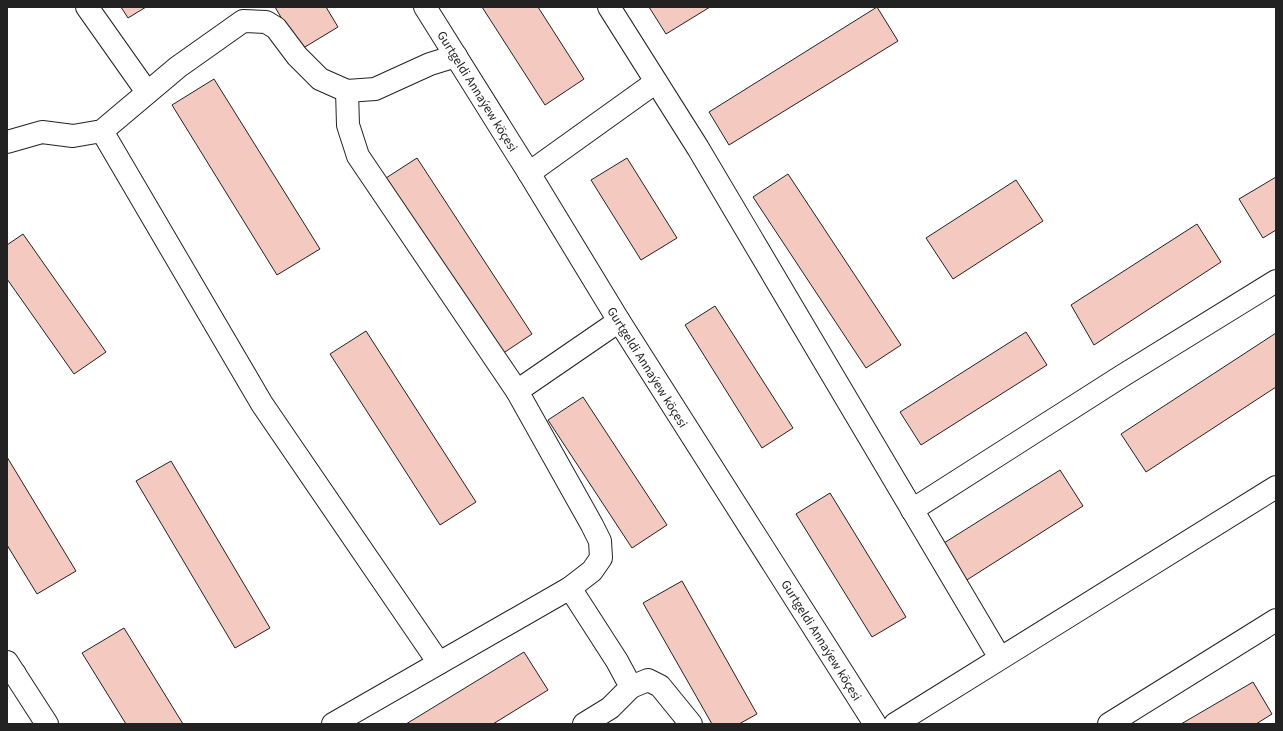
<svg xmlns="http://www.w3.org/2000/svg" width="1283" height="731" font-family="'Source Sans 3',sans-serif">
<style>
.building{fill:#f3c9c0;stroke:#222}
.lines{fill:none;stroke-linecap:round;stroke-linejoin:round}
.minor-casing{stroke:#222;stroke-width:24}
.highway-casing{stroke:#222;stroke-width:24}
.minor{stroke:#fff;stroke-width:22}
.highway{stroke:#fff;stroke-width:22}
.labels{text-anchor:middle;stroke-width:3;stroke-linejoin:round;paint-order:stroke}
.street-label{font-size:13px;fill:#222;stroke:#fff}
</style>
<rect width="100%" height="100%" fill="#fff"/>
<g class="building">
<polygon points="121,7 146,7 128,18"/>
<polygon points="275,7 326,7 338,27 300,50"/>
<polygon points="482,7 538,7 584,79 545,105"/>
<polygon points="649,7 710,7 666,34"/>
<polygon points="877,7 898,41 729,145 709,112"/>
<polygon points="214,79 320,249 277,275 172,105"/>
<polygon points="417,158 532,334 502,354 386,178"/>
<polygon points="627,158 677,238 641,260 591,180"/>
<polygon points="788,174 901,345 866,368 753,197"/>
<polygon points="1276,177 1276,230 1263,238 1239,199"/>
<polygon points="1016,180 1043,221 953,279 926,238"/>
<polygon points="1197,224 1221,262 1094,345 1071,305"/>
<polygon points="23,234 106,352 74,374 7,279 7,245"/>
<polygon points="715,306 793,428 762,448 685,325"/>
<polygon points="366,331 476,502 440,525 330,354"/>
<polygon points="1026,332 1047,365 921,445 900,412"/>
<polygon points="1276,333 1276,387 1146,472 1121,434"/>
<polygon points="583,397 667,525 632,548 548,420"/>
<polygon points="7,457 76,571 37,594 7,545"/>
<polygon points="171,461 270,628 235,648 136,481"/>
<polygon points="1060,470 1083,506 959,585 936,548"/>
<polygon points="830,493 906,617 872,637 796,514"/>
<polygon points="682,581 757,714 739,724 712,724 643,603"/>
<polygon points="124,628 183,724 126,724 82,653"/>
<polygon points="524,652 548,690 493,724 406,724"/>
<polygon points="1253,682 1272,714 1256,724 1181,724"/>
</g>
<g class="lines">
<g class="minor-casing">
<g id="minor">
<polyline points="87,7 147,92"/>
<polyline points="425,7 529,173 619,321 875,724"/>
<polyline points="609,7 698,148 1000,658"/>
<polyline points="347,91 348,125 358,156 517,391"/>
<polyline points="102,131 262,404 439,663"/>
<polyline points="7,142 42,132 73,136 102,131 178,67 243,21 266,22 276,28 297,56 320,79 347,91 375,89 430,64 456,56"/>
<polyline points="529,173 656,82"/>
<polyline points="912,510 1122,376 1276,281"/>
<polyline points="570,588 617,661 631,687 610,708 584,724"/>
<polyline points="7,662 47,724"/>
<polyline points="631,687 648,680 660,686 691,724"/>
<polyline points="333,724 570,588 592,571 601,558 600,541 592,525 517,391 619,321"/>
<polyline points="895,724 1276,487"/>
<polyline points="1109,724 1276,620"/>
</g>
</g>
<g class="highway-casing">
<polyline id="highway" points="7,670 15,674"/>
</g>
<use href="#minor" class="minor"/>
<use href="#highway" class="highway"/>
</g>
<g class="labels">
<g class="street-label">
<text transform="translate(478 91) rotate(58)" y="5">Gurtgeldi Annaýew köçesi</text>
<text transform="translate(648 367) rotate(58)" y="5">Gurtgeldi Annaýew köçesi</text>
<text transform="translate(822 640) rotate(58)" y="5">Gurtgeldi Annaýew köçesi</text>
</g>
</g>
<rect width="1283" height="731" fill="none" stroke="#222222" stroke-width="16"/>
</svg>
